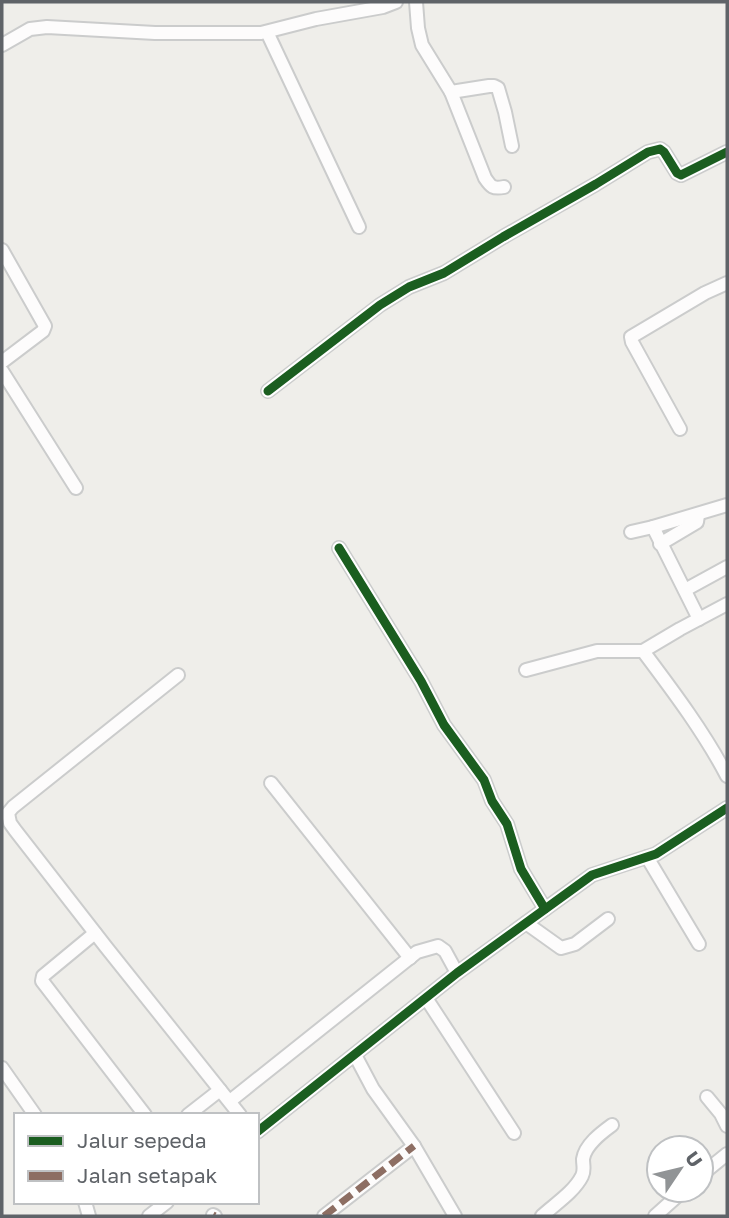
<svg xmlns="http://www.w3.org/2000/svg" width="729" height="1218" font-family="'Golos Text',sans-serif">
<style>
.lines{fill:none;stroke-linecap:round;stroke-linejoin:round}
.minor-casing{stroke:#cbcccc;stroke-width:16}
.minor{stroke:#fdfcfc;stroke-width:12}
.quiet{stroke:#8d6e63;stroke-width:7;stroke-dasharray:14 7;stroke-linecap:butt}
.cycleway-casing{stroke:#fff;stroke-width:13}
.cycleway{stroke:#1b5e20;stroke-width:9}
</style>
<rect width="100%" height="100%" fill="#efeeea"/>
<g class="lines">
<g class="minor-casing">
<g id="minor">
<polyline points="416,2 418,28 422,45 451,92 489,86 494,86 498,88 505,112 512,146"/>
<polyline points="267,32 359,227"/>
<polyline points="2,45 30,29 47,27 155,33 261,33 316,19 383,7 396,2"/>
<path d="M451 92 485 178C491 187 493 189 504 187"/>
<polyline points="2,250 45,326 43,331 2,362"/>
<polyline points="2,371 76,488"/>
<polyline points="268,391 380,305 409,287 444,273 503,237 596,184 648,152 660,149 664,152 677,173 681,175 727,152"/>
<polyline points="680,429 632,342 631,337 705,293 727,283"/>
<polyline points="631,532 653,527"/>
<polyline points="660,544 697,522 698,515"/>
<polyline points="339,548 421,681 444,725 484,780 492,801 507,824 521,869 545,909"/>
<polyline points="685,590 727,567"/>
<polyline points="699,619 653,527 727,505"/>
<path d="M643 651C673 691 704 732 727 776"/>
<polyline points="526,670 597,651 643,651 680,629 727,604"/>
<polyline points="178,675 13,807 8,813 10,823 15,830 106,947 240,1115"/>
<polyline points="271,783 410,958"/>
<polyline points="647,857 699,944"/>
<polyline points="526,923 561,948 575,944 608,919"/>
<polyline points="95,933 43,976 42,981 145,1115"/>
<polyline points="426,998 514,1133"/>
<polyline points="355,1055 373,1089 414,1146 455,1216"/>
<polyline points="2,1068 35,1115"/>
<polyline points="707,1097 721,1114 727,1126"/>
<polyline points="230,1101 417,952 438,946 445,951 457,973"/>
<polyline points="188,1115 220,1090"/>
<polyline points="257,1132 457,973 592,875 656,854 727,808"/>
<polyline points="701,1175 727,1154"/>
<polyline points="85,1202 89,1216"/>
<polyline points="213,1215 215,1216"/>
<polyline points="149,1216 167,1202"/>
<polyline points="324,1216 414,1146"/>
<path d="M542 1216C555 1204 574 1192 582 1176 585 1170 583 1166 583 1159 585 1145 601 1133 612 1125"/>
<polyline points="655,1216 684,1190"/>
</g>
</g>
<use href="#minor" class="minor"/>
<g class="quiet">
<polyline points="213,1215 215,1216"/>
<polyline points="324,1216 414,1146"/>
</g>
<g class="cycleway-casing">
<g id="cycleway">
<polyline points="268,391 380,305 409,287 444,273 503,237 596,184 648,152 660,149 664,152 677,173 681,175 727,152"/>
<polyline points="339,548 421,681 444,725 484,780 492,801 507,824 521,869 545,909"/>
<polyline points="257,1132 457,973 592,875 656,854 727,808"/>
</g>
</g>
<use href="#cycleway" class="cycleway"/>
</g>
<rect width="729" height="1218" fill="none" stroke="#5f6368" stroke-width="7"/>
<rect x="14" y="1113" width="245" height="91" fill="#ffffff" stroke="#bfc1c3" stroke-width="2"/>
<rect x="28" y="1136" width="35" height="10" fill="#1b5e20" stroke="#bfc1c3" stroke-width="2"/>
<text x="77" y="1148" font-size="21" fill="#5f6368">Jalur sepeda</text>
<rect x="28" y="1171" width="35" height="10" fill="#8d6e63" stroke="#bfc1c3" stroke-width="2"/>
<text x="77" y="1183" font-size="21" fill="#5f6368">Jalan setapak</text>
<g transform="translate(680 1169) rotate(55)"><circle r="33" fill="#ffffff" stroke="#bfc1c3" stroke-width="2"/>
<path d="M0-5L12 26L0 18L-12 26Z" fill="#919496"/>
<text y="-10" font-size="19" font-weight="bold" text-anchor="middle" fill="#5f6368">U</text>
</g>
</svg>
